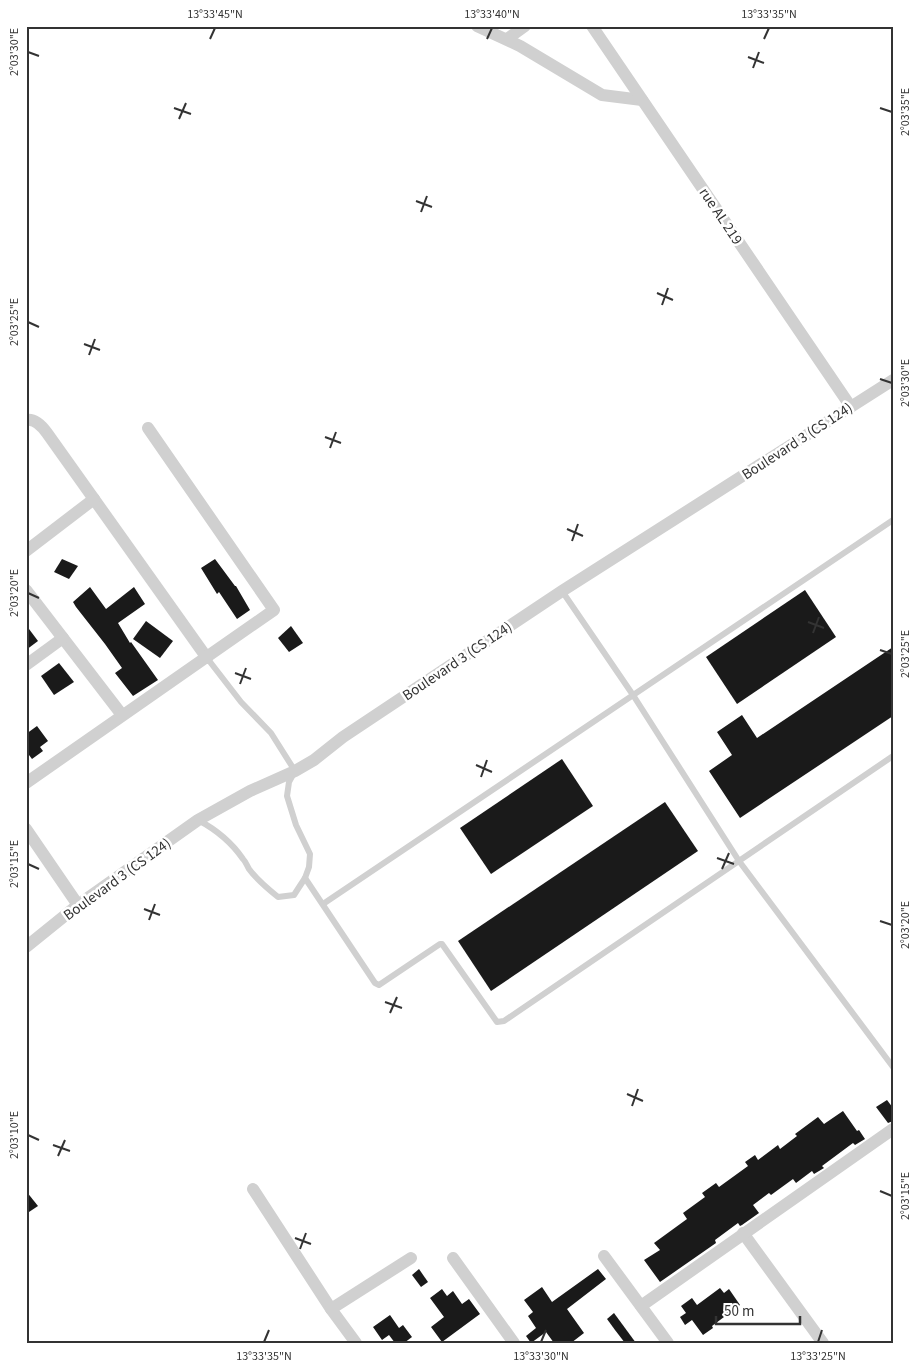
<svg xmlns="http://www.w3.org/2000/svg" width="919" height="1369" font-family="'Source Sans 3',sans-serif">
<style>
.building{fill:#1a1a1a}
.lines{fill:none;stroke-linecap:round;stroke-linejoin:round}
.lane{stroke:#d0d0d0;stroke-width:6}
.street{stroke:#d0d0d0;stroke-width:12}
.ticks{fill:none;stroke:#333;stroke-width:2}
.labels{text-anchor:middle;stroke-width:5;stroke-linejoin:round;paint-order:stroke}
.street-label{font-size:15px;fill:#333;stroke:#fff}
.neatline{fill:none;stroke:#333;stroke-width:2}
.ticks-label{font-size:12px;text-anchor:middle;fill:#333}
</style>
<rect width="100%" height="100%" fill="#fff"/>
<g class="building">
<polygon points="62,559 78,566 69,579 54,572"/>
<polygon points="215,559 235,586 236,586 250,610 237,619 219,592 217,594 201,568"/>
<polygon points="90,587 106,609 134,587 145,604 118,623 130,643 131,642 158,680 133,696 115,673 122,668 105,644 76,607 73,602"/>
<polygon points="805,590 836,637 737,704 706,657"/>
<polygon points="146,621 173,641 160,658 133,639"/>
<polygon points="26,625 38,641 26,650"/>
<polygon points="291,626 303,643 289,652 278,638"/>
<polygon points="893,647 893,716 740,818 709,771 732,755 717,732 742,715 757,738"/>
<polygon points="59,663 74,682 54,695 41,676"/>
<polygon points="37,726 48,741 40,747 43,751 32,759 26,751 26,734"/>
<polygon points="562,759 593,806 491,874 460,828"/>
<polygon points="665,802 698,851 491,991 458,941"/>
<polygon points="887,1100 893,1108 893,1121 888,1123 876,1107"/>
<polygon points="843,1111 857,1131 859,1130 865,1139 855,1145 853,1143 822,1166 824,1168 814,1174 812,1171 796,1183 793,1179 771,1195 769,1193 753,1205 759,1213 742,1225 740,1226 738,1223 715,1240 716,1243 660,1282 644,1260 660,1250 654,1243 687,1219 683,1213 705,1197 702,1193 716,1183 719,1187 748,1166 745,1162 755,1155 758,1160 778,1145 780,1149 797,1136 795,1134 818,1117 824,1124"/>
<polygon points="26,1191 38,1206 26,1214"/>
<polygon points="419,1269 428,1282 421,1287 412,1275"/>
<polygon points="598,1269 606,1279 567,1309 584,1333 571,1343 554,1343 546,1332 531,1343 526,1336 536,1328 528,1316 533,1312 524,1300 542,1287 552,1302"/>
<polygon points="720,1288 724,1293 729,1289 740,1305 712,1326 713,1328 703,1335 692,1320 685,1325 680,1317 686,1313 681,1306 692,1298 697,1305"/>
<polygon points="442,1289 447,1296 453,1291 462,1304 469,1299 480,1314 442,1342 431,1327 444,1317 430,1298"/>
<polygon points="614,1313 636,1343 625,1343 615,1330 607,1319"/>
<polygon points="390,1315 399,1328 403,1325 412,1337 404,1343 395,1343 389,1335 382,1340 373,1327"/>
</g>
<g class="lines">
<g class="lane">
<polyline points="562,591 633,695 739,861 893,1067"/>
<path d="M198 820C215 829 232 843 243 859 246 862 247 866 249 869 257 880 268 889 278 897L294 895 305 878 309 867 310 854 296 825 287 796 289 782 295 771 271 733 241 702 207 658"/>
<polyline points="305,878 375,983 379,985 440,944 442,944 497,1022 504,1021 893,756"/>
<polyline points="323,904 893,520"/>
</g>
<g class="street">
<polyline points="477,26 520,46 602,95 642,100"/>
<polyline points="592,26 851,407"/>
<polyline points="507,39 525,26"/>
<path d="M26 420C35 418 42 426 47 433L207 658"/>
<polyline points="26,551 94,499"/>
<polyline points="26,590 122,715"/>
<polyline points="26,665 63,638"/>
<polyline points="26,783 274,610 148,428"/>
<polyline points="26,829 78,905"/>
<polyline points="26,947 78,905 198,820 250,791 295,771 314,760 343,737 562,591 893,380"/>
<polyline points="253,1189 331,1309 356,1343"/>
<polyline points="743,1233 823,1343"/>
<polyline points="604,1256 668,1343"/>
<polyline points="453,1258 514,1343"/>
<polyline points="641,1306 893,1129"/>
<polyline points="331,1309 411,1258"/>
</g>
</g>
<path class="ticks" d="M210 39 215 28M487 39 492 28M764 39 769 28M28 52 39 56M748 57 764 63M753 68 759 52M174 108 191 114M880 108 892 112M179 119 186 103M416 201 432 207M421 212 427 196M657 293 673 300M662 305 668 288M28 322 39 327M84 344 100 350M89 355 95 339M880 379 892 383M325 437 341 443M330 448 336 432M567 529 583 536M572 541 578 524M28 593 39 598M808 622 824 628M813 633 819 617M880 650 892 654M235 673 251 679M240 684 246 668M476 765 492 772M481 777 487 760M717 858 734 864M28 864 39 869M722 869 729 853M144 909 160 915M149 920 155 904M880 921 892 925M385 1002 402 1008M390 1013 397 997M627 1094 643 1101M632 1106 638 1089M28 1135 39 1140M53 1145 70 1151M58 1156 65 1140M880 1191 892 1196M295 1238 311 1244M300 1249 306 1233M264 1342 269 1330M541 1342 546 1330M818 1342 822 1330"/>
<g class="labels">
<g class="street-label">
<text transform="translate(721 216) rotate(56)" y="5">rue AL 219</text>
<text transform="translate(797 441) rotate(-33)" y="5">Boulevard 3 (CS 124)</text>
<text transform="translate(457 661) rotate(-34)" y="5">Boulevard 3 (CS 124)</text>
<text transform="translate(117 879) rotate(-36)" y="5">Boulevard 3 (CS 124)</text>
</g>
</g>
<rect width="919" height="1369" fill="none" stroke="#ffffff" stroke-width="55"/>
<path d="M716 1316v8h84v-8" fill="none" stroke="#333333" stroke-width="2.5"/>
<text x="724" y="1316" font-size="15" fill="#333333" stroke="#ffffff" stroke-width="4" paint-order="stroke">50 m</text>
<rect x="28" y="28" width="864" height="1314" class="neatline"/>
<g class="ticks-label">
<text x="215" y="18">13°33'45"N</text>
<text x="492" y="18">13°33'40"N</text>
<text x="769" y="18">13°33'35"N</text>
<text transform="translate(14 52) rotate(-90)" y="4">2°03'30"E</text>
<text transform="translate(905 112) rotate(-90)" y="4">2°03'35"E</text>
<text transform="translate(14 322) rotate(-90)" y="4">2°03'25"E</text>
<text transform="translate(905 383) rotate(-90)" y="4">2°03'30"E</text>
<text transform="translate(14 593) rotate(-90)" y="4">2°03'20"E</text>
<text transform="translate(905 654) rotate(-90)" y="4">2°03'25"E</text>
<text transform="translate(14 864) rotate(-90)" y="4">2°03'15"E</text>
<text transform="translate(905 925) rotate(-90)" y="4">2°03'20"E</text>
<text transform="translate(14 1135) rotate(-90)" y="4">2°03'10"E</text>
<text transform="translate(905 1196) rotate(-90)" y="4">2°03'15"E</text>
<text x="264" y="1360">13°33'35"N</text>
<text x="541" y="1360">13°33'30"N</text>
<text x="818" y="1360">13°33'25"N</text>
</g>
</svg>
